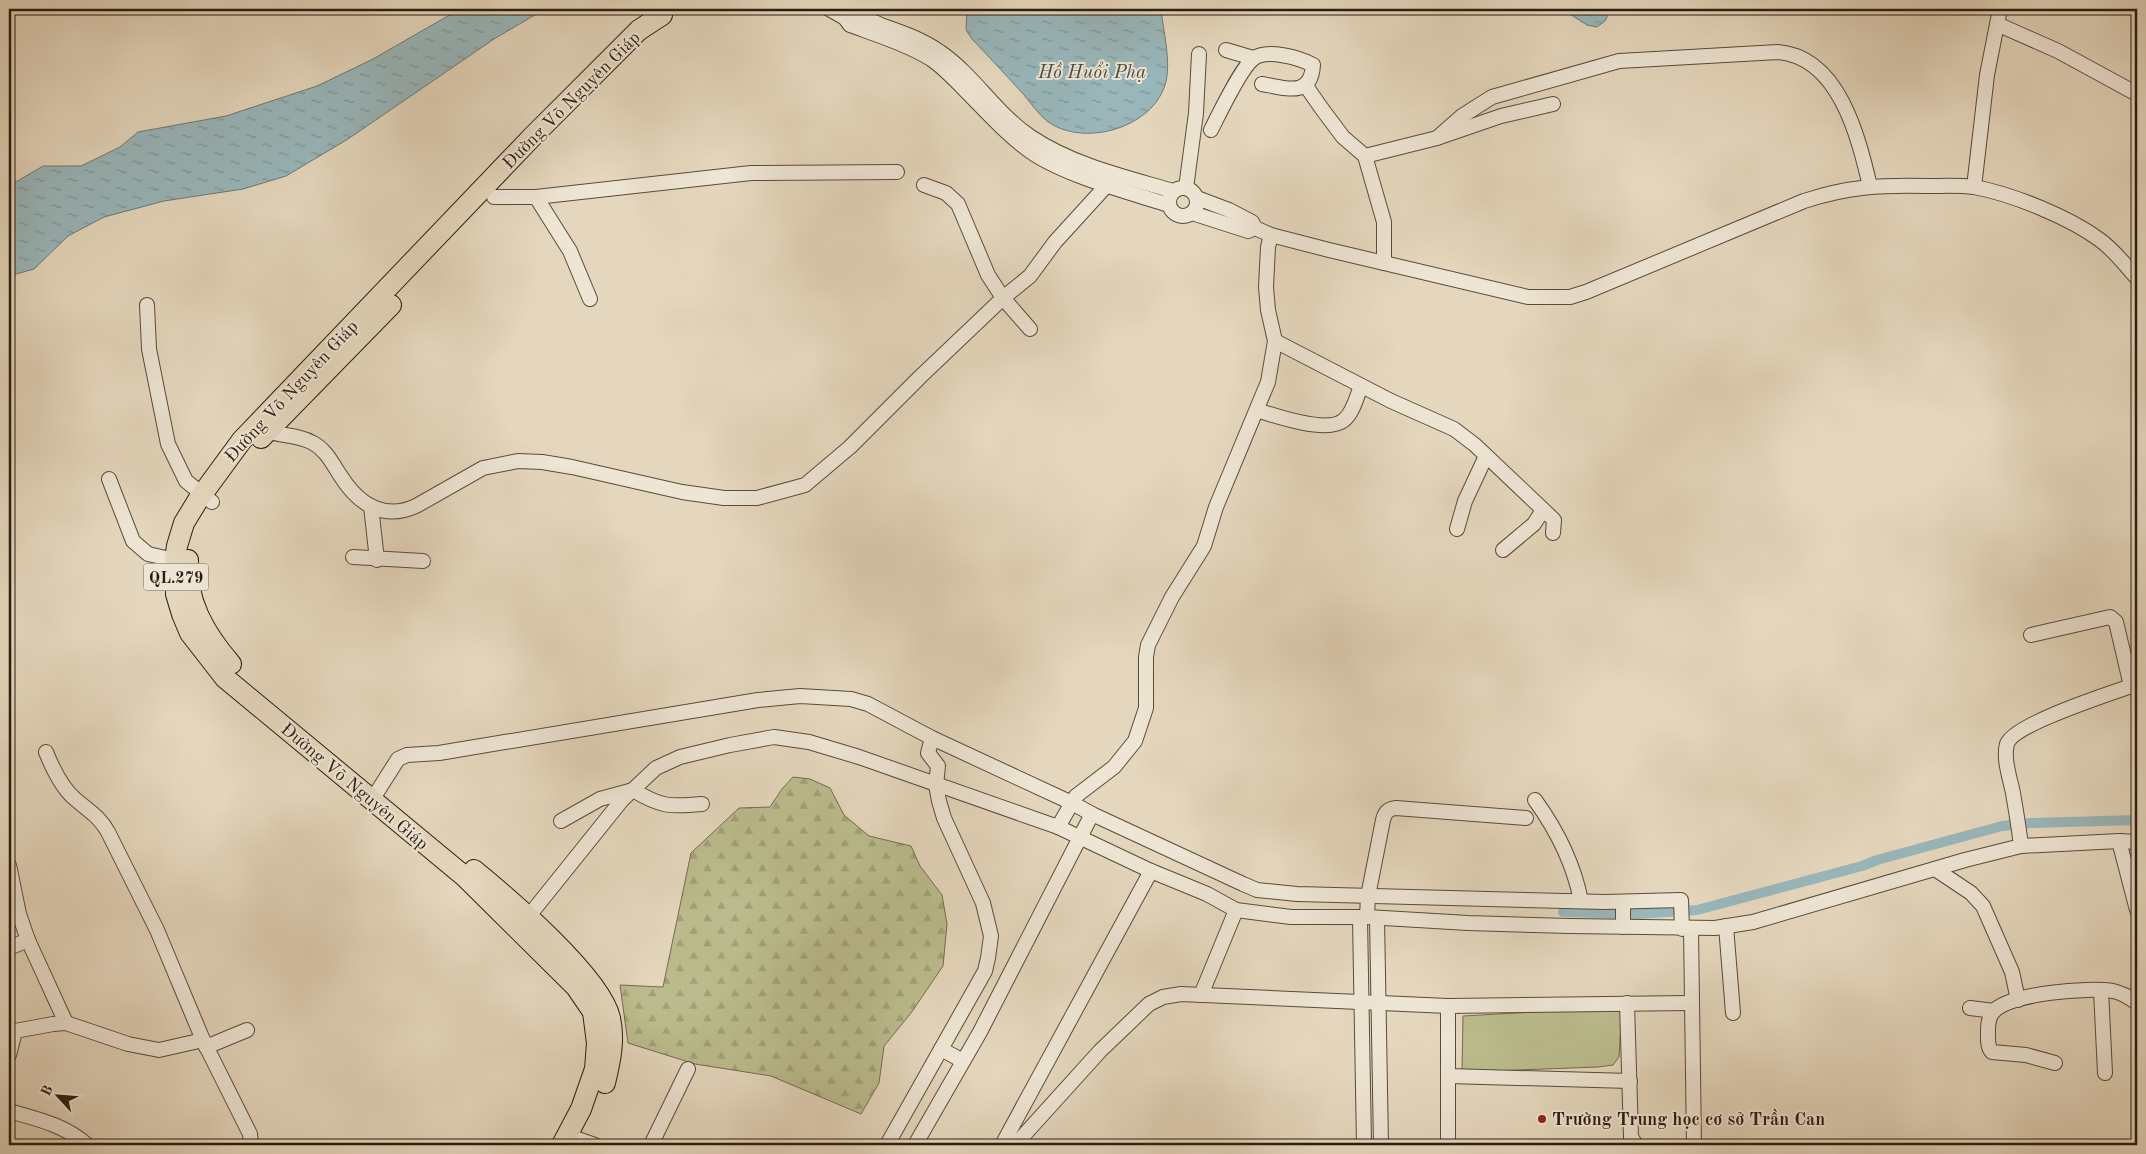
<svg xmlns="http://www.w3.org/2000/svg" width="2146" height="1154" font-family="'Old Standard TT',serif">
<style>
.green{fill:#bbbc8d;stroke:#726c4e}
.forest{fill:url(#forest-firs);stroke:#726c4e}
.water{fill:url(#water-ripples);stroke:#6d7977}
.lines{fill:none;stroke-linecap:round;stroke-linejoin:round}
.canal{stroke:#99b7bb;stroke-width:10}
.minor-casing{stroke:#594b3b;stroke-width:16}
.highway-casing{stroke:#2a1c10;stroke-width:22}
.minor{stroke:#eee5d4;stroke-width:14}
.highway{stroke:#e5d7bd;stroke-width:20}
.poi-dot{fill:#8f2418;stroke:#eee5d4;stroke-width:2}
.labels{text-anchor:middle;stroke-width:4;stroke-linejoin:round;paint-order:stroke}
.shield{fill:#eee5d4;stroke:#65584b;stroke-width:1}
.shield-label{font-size:16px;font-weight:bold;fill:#2a1c10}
.street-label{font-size:18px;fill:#2a1c10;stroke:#eee5d4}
.poi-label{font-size:18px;font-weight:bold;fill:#2a1c10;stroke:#eee5d4;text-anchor:start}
.water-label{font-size:19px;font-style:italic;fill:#4b4a43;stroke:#eee5d4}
</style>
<defs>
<pattern id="forest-firs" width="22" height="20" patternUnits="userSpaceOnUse" patternTransform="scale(1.25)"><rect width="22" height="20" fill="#bbbc8d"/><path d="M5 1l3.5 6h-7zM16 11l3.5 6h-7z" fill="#a1a179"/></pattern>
<pattern id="water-ripples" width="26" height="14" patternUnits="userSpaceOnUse" patternTransform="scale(1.25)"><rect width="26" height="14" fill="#99b7bb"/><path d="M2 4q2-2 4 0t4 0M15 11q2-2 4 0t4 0" fill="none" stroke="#7d9497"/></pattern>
</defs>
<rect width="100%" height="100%" fill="#e5d7bd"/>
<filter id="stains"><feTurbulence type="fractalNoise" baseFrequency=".004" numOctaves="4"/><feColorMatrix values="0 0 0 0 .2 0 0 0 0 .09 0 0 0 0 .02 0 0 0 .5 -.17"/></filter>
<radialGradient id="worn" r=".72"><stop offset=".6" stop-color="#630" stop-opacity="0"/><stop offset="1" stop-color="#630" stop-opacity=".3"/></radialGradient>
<polygon class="green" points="1622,1007 1619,1057 1613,1065 1598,1067 1462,1072 1463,1016"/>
<polygon class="forest" points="793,777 810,779 830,788 844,815 869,836 911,846 920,866 942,895 947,924 943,966 911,1013 884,1046 879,1083 861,1114 771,1076 695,1064 628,1043 620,985 663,987 691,853 739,808 770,807 782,789"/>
<g class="water">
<polygon points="460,9 545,9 494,39 348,139 286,176 243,189 164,201 104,217 68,236 34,269 9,276 9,186 43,166 81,166 120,147 138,132 226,116 317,86 373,59"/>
<path d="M967 9H1161C1163 30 1172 64 1165 85 1152 128 1083 148 1047 121 1038 114 1031 103 1024 95 1007 76 990 58 972 39L966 30Z"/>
<polygon points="1562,9 1611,9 1605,21 1597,27 1587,25"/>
</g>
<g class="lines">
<polyline class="canal" points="1563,912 1637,914 1697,910 1862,866 1877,860 2002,826 2031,823 2137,820"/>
<g class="minor-casing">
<g id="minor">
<path d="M829 9 845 18 850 25C877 35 906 44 931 59 943 67 954 79 964 89 986 111 1006 134 1031 152 1066 176 1128 192 1169 205"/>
<path d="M845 18C857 13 869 20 881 25 901 32 922 39 940 52 974 75 996 114 1031 137 1073 165 1125 177 1173 191"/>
<polyline points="1997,24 2058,51 2137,94"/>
<polyline points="1226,50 1253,58"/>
<polyline points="1306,86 1322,109 1343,137 1365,156 1384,222 1384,263"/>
<path d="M1211 130C1219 114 1241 68 1253 59 1266 48 1300 58 1313 65 1311 98 1286 88 1262 84"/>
<path d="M1437 138 1462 116 1492 97 1619 61 1778 52C1839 57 1858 136 1870 186"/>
<polyline points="1365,156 1437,138 1501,116 1553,104"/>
<polyline points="924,185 946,193 958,204 988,275 1003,298 1030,329"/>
<polyline points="1974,187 1987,75 2000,9"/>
<circle cx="1183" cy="202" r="14"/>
<polyline points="1186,188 1196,113 1199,54"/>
<polyline points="494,197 536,197 751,173 897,172"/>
<polyline points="536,197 570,251 590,299"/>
<polyline points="1197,198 1229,210 1252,222 1255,228"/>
<path d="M1192 213 1248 231 1255 228 1271 235 1329 250 1528 297H1570L1586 292 1804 201C1850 186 1881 185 1928 186 1943 186 1959 185 1974 187 2012 194 2069 217 2100 240 2115 251 2125 265 2137 278"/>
<polyline points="147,305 149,349 168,444 186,481 212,502"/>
<polyline points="1275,341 1391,401 1454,429 1475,445 1554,520 1553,533"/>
<path d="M1257 410C1275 416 1328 434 1344 420 1353 413 1357 396 1361 386"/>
<path d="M261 430C278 436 298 434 313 443 326 450 332 463 340 475 358 504 383 521 416 506L483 468 518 461 542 462 572 467 682 492 724 498H757L805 485 850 447 920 377 1003 298 1030 276 1055 242 1107 185"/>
<polyline points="109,479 133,541 148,554 175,560"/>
<polyline points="371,506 377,560"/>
<polyline points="1457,529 1465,501 1486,456"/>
<polyline points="1503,550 1534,524 1543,510"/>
<polyline points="353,557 423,561"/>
<polyline points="2031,635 2110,617 2116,622 2131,686"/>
<path d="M46 752C52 767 62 788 75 799 88 810 100 817 108 832L157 930 203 1040 250 1134 251 1145"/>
<polyline points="372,800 398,759 407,755 439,753 758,700 800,696 851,699 868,704 932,738 1072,803 1092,814 1243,884 1257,890 1297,894 1605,902 1681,900 1682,929"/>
<path d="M1535 800C1556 829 1574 865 1581 901"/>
<path d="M561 821 600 799 633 790C661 807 670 807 702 804"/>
<polyline points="1058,827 1076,796 1114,767 1135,741 1146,708 1146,657 1148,645 1172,597 1204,546 1216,507 1268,382 1275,341 1268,310 1266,287 1268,247 1271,235"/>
<polyline points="2119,841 2137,910"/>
<path d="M2021 846C2019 828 2016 811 2013 793 2010 778 2003 759 2007 744 2013 724 2115 692 2137 684"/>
<polyline points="9,865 19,914 28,940 66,1023"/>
<polyline points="1935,869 1971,893 1983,906 2012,972 2018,1000"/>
<polyline points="528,917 622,800 656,768 680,757 730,745 774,737 809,742 859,757 1058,827 1151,871 1207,894 1236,910 1291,917 1367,917 1468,923 1570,926 1715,928 1753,922 1965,860 2021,846 2119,841 2137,842"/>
<path d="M1367 917 1368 896 1383 820C1385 812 1388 809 1396 808L1526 818"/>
<polyline points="1360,918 1364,1145"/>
<polyline points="1377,918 1381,1145"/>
<polyline points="1726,926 1733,1013"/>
<polyline points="1623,927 1623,902"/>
<polyline points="1691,929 1694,1145"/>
<polyline points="9,948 28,940"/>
<polyline points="2101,990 2105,1073"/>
<polyline points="1201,995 1236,910"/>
<polyline points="1627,1003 1631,1137 1636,1145"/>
<polyline points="1970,1008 1994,1011"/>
<polyline points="9,1029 15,1031 9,1055"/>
<polyline points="15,1031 53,1024 66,1023 128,1044 159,1050 203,1040"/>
<polyline points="206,1047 247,1030"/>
<polyline points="941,1049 963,1061"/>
<path d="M2055 1063 2026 1055 1992 1052C1987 1047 1988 1038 1988 1030 1988 1024 1989 1017 1993 1012 2009 993 2089 987 2113 991 2123 993 2130 998 2137 1003"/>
<polyline points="1448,1076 1630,1081"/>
<path d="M9 1111C37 1119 65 1125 87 1145"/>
<polyline points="578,1139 595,1145"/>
<polyline points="651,1145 688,1069"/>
<polyline points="887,1145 985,971 988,958 991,936 983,903 944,818 939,801 936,785 938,766 928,753 932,738"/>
<polyline points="915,1145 980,1032 1092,814"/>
<polyline points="1002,1145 1151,871"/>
<polyline points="1015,1145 1100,1051 1149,1004 1163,997 1181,994 1448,1006 1690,1003"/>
<polyline points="1446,1145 1448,1145 1448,1006"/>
</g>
</g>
<g class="highway-casing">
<g id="highway">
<polyline points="261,438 391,305"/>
<path d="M188 560C185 600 205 634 231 664"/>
<path d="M474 870C508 898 601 977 610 1018 615 1040 610 1062 605 1083"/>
<polyline points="562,1145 581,1109 595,1069 597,1043 593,1012 576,987 464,876 225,678 190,633 182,614 176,594 175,560 177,546 184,523 198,500 242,440 533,136 639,30 662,15"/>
</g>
</g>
<use href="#minor" class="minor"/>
<use href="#highway" class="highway"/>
</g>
<circle class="poi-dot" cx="1542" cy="1119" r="5"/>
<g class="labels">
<rect class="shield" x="143.5" y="563.5" width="65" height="27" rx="4"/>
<g class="shield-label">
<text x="176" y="583">QL.279</text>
</g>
<g class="street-label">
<text transform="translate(571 100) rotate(-45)" y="6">Đường Võ Nguyên Giáp</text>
<text transform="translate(291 391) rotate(-47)" y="6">Đường Võ Nguyên Giáp</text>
<text transform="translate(355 786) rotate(40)" y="6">Đường Võ Nguyên Giáp</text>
</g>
<g class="poi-label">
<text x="1552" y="1125">Trường Trung học cơ sở Trần Can</text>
</g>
<g class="water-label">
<text x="1092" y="78">Hồ Huổi Phạ</text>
</g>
</g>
<rect width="2146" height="1154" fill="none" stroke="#e5d7bd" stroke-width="30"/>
<rect x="10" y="10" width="2126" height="1134" fill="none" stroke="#2a1c10" stroke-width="2.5"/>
<rect x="15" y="15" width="2116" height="1124" fill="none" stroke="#2a1c10"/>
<g transform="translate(58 1096) rotate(296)" stroke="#eee5d4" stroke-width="4" paint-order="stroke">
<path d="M0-4L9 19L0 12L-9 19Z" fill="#2a1c10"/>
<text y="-8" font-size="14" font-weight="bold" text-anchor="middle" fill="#2a1c10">B</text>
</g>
<rect width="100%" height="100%" filter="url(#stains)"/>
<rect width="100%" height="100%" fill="url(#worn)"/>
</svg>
